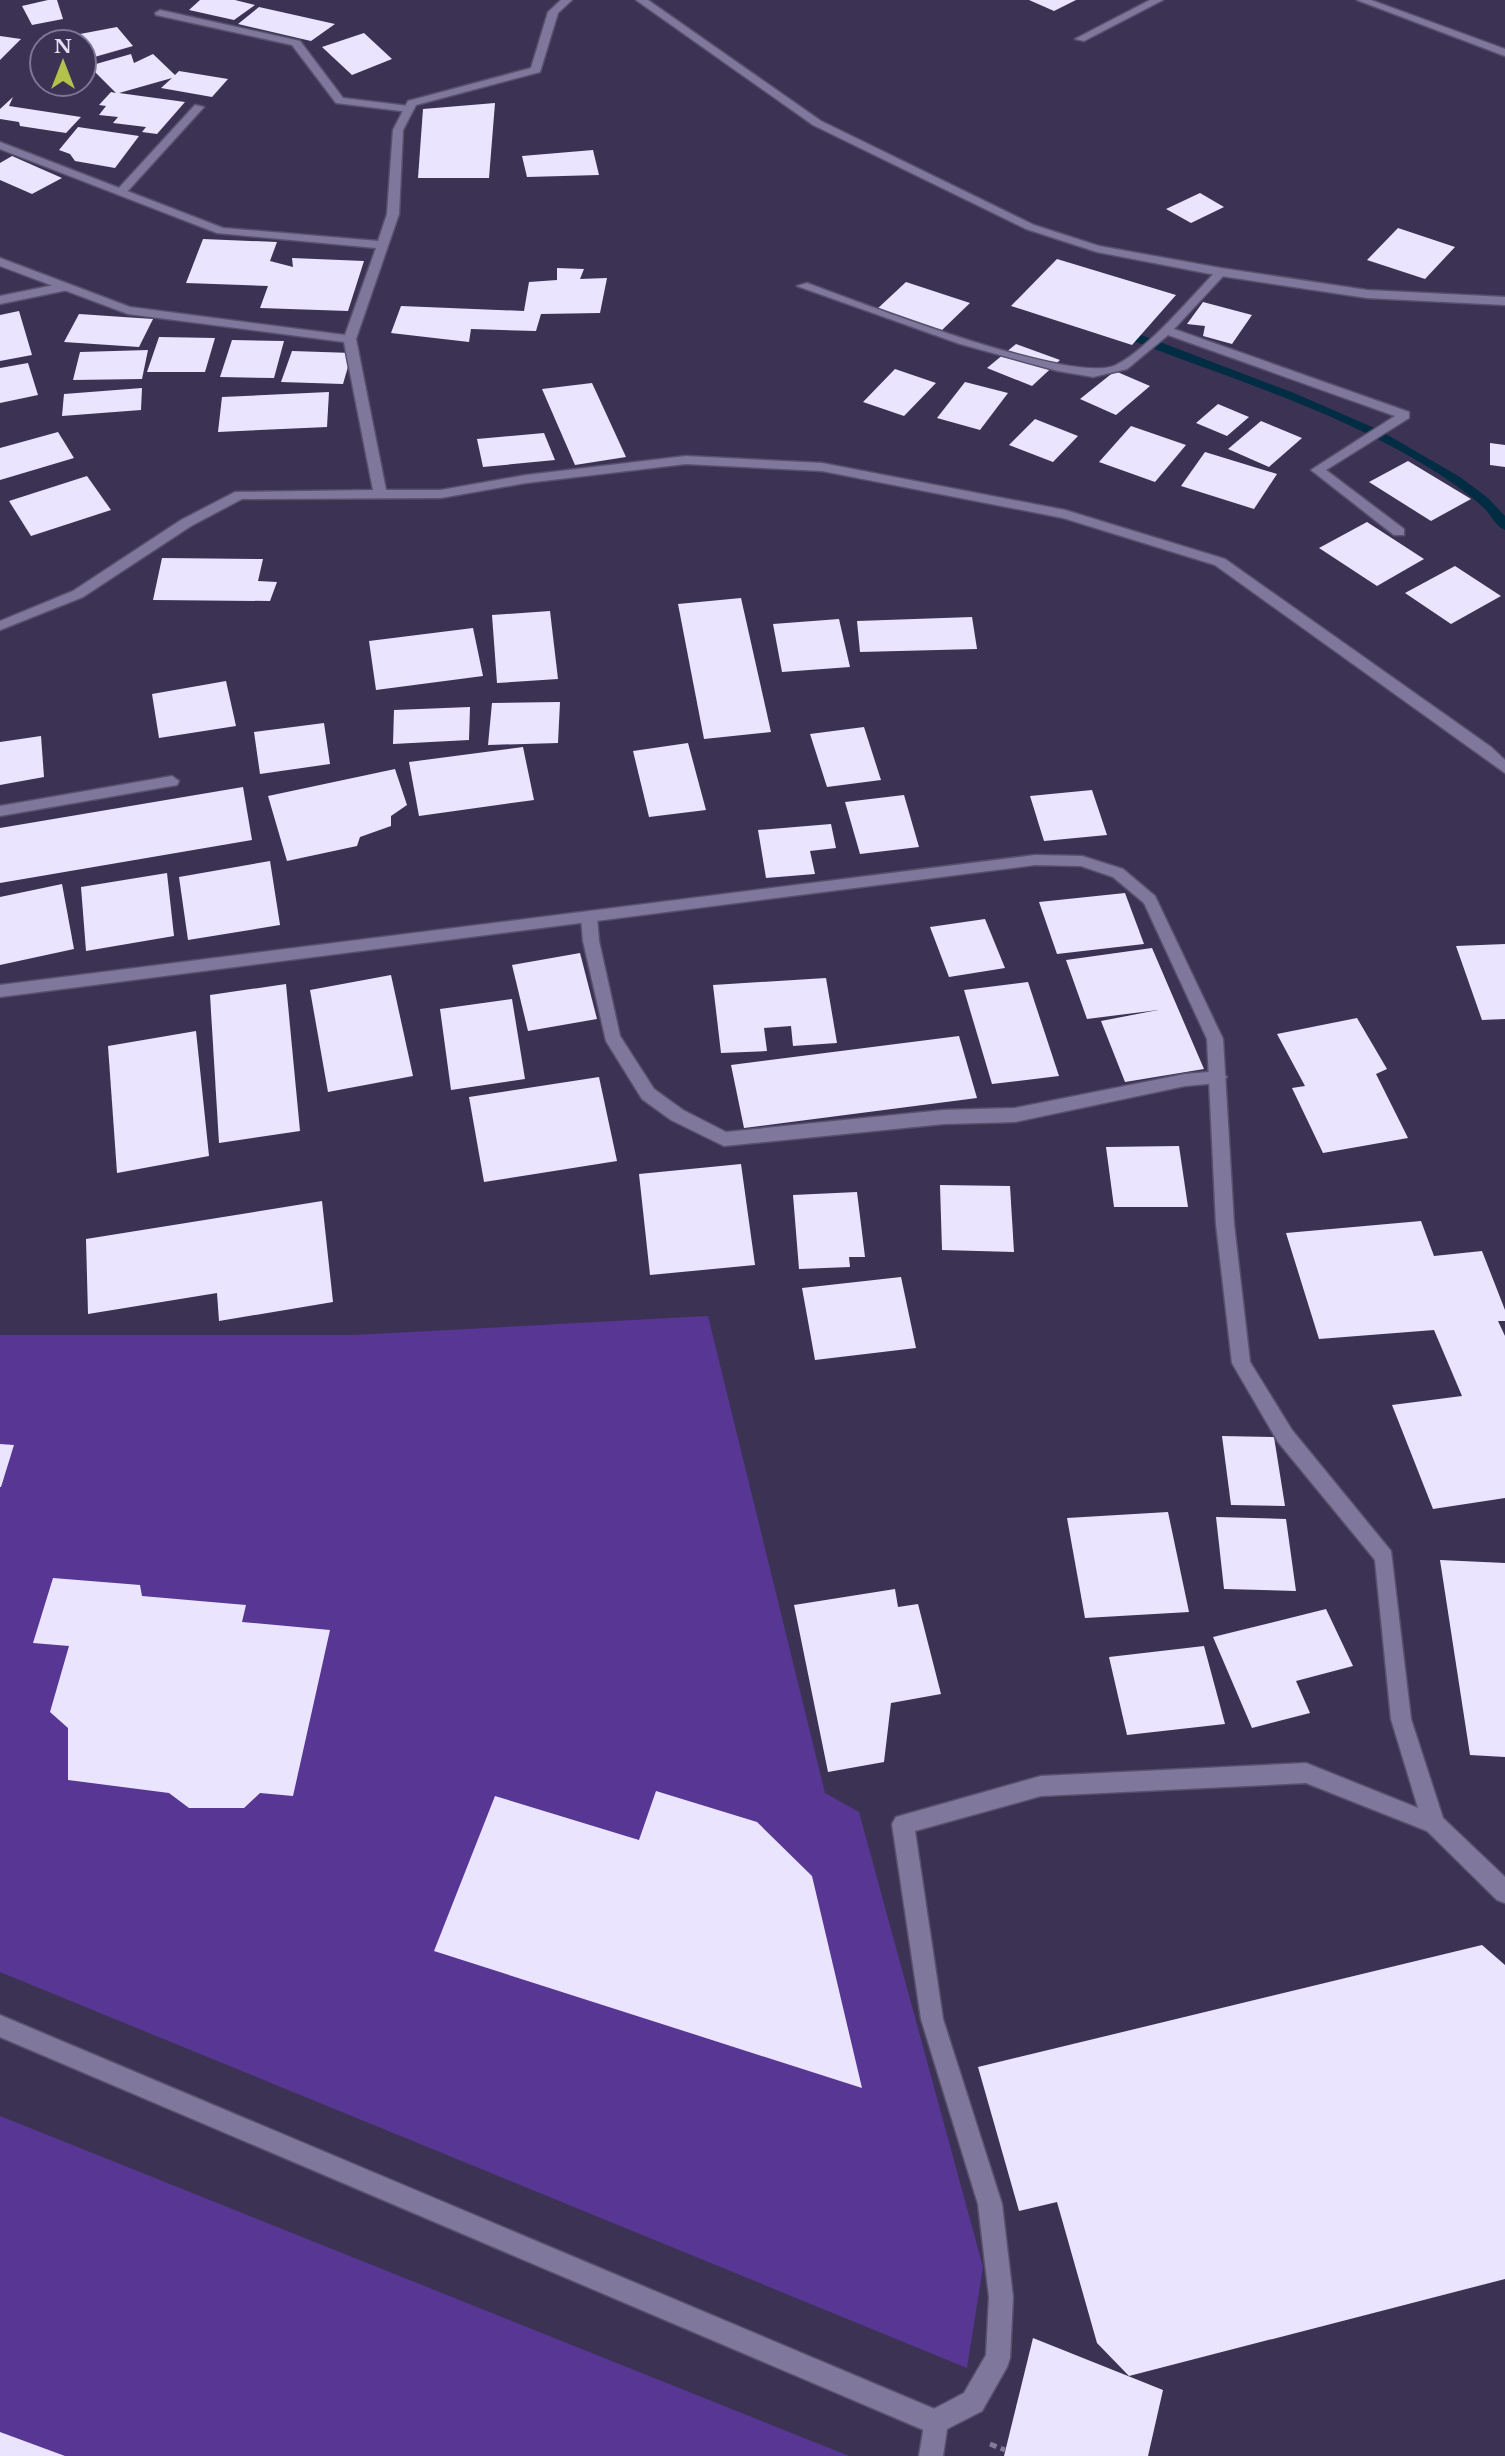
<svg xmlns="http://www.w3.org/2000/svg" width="1505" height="2456" font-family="'Libre Baskerville',serif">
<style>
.green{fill:#573793}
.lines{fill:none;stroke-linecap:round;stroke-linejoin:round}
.stream{fill:#002d44;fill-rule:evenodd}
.building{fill:#eae4fe}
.service-casing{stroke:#58516c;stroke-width:3}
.minor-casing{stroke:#58516c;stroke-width:3}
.tertiary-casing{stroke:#58516c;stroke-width:3}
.path{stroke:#837c98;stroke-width:5;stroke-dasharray:7 4.5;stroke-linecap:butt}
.service{fill:#80779c;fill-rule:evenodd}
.minor{fill:#80779c;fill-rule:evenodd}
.tertiary{fill:#80779c;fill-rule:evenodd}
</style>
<rect width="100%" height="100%" fill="#3c3354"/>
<g class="green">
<polygon points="708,1316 825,1793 859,1812 983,2267 967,2368 0,1972 0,1335 354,1335"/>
<polygon points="0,2116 849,2456 0,2456"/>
</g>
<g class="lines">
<path class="stream" d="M1115 325 1294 393 1379 430 1460 477 1488 498 1505 516V530C1496 527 1491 515 1484 508 1457 483 1422 463 1391 446 1302 398 1204 370 1111 332V326Z"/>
</g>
<g class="building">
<polygon points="48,0 57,0 63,19 32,25 22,6"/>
<polygon points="200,0 235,0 255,5 234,20 189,10"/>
<polygon points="1029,0 1076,0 1054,11"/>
<polygon points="259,7 335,24 311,41 238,24"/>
<polygon points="117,27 133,46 84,60 84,42 67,42 64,37"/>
<polygon points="364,33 392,59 352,75 322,47"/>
<polygon points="0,36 21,39 0,60"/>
<polygon points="131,54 134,63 153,54 175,75 179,71 228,79 212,97 161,88 172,78 119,93 185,102 157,134 142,132 146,127 113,123 118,117 99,115 106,106 99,105 111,92 116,93 89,66"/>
<polygon points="13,97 9,106 81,117 66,133 20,126 19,122 0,119 0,109"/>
<polygon points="495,103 489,178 418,178 423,109"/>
<polygon points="78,127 139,136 115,168 75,161 70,154 59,150"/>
<polygon points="593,150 599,175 527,177 522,156"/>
<polygon points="12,156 62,178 32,194 0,180 0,163"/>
<polygon points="1200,193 1224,207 1191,223 1166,209"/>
<polygon points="1398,228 1455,247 1425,279 1367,260"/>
<polygon points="203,239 277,242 270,261 293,267 292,258 364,261 348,311 260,308 268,286 186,283"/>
<polygon points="1057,259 1176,295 1132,345 1011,306"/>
<polygon points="557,268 584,269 580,279 607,278 600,313 541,314 536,331 471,329 469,342 391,333 401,306 524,311 529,282 557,280"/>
<polygon points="906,282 970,303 940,332 876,310"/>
<polygon points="1203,302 1252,315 1232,344 1203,336 1205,326 1187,324"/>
<polygon points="19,311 32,355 0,361 0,315"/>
<polygon points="79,314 153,319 139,347 64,342"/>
<polygon points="159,337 215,338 205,372 147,372"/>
<polygon points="232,340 284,341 274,378 220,377"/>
<polygon points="1016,344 1060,360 1032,386 987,368"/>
<polygon points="148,350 142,379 73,380 80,352"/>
<polygon points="292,351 352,353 343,384 281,382"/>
<polygon points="28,363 38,395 0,403 0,368"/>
<polygon points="895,369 936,383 904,416 863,402"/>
<polygon points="1115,371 1150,386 1116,415 1080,399"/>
<polygon points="965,382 1008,393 980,430 937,418"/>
<polygon points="592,383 626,457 575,465 542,389"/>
<polygon points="142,388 141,410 62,416 64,394"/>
<polygon points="329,392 327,427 218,432 222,397"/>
<polygon points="1218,404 1249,417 1227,436 1196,423"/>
<polygon points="1035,419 1078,436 1053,462 1009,445"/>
<polygon points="1261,421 1302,438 1269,467 1228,449"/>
<polygon points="1131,426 1186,445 1155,482 1099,462"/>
<polygon points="58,432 74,458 0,480 0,448"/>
<polygon points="544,433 555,460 483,467 477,439"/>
<polygon points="1490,443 1505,445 1505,467 1490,465"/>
<polygon points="1205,452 1277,474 1254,509 1181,486"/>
<polygon points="1408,461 1471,499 1431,521 1369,482"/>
<polygon points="87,476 111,510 31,536 9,501"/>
<polygon points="1367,522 1424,559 1377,586 1319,548"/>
<polygon points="162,558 263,559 258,581 277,582 270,601 153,600"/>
<polygon points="1455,566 1501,596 1451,624 1405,593"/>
<polygon points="741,598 771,732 704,739 678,604"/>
<polygon points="550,611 558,679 497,683 492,615"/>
<polygon points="972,617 977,649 860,652 857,621"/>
<polygon points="839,619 850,667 782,672 773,624"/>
<polygon points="473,628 483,676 376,690 369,641"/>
<polygon points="226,681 236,726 159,738 152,694"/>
<polygon points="560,702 558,743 488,745 492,703"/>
<polygon points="470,707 469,740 393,744 394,710"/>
<polygon points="324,723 330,764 260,774 254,732"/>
<polygon points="864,727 881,780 827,787 810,734"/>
<polygon points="41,736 44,777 0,785 0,742"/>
<polygon points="688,743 706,810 649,817 633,751"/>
<polygon points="523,747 534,800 419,816 409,762"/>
<polygon points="395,769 407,805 391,816 391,826 360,837 357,846 287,861 268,796"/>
<polygon points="243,787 252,840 0,883 0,828"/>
<polygon points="1092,790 1107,835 1044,841 1030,796"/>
<polygon points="904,795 919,847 860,854 845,802"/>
<polygon points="831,824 836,848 810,851 815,874 766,878 758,830"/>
<polygon points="270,861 280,925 188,940 179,877"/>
<polygon points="167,873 174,936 86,951 81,887"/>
<polygon points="62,884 74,949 0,965 0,897"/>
<polygon points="1125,893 1144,944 1057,954 1039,902"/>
<polygon points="985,919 1005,968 949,977 930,927"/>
<polygon points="1505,944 1505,1019 1482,1020 1456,946"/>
<polygon points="1152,948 1204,1069 1125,1082 1101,1021 1158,1010 1087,1019 1066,960"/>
<polygon points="580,953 597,1019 528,1031 512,965"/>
<polygon points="391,975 413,1076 328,1092 310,990"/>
<polygon points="826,978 837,1043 793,1046 791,1026 764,1028 767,1051 721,1053 713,985"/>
<polygon points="1028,982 1059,1076 992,1084 964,990"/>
<polygon points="286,984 300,1131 219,1143 210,995"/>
<polygon points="512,999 525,1079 451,1090 440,1009"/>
<polygon points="1357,1018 1387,1069 1376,1074 1408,1138 1323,1153 1292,1088 1305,1086 1277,1034"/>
<polygon points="196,1031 209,1156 117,1173 108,1046"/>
<polygon points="959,1036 977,1098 744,1128 731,1065"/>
<polygon points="599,1077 617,1161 484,1182 469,1097"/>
<polygon points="1179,1146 1188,1207 1114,1207 1106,1147"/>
<polygon points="741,1164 755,1265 650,1275 639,1174"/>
<polygon points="940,1185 1010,1186 1014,1252 942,1250"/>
<polygon points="857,1192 865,1257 849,1257 850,1267 799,1269 793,1195"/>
<polygon points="322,1201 333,1302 219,1321 217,1293 88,1314 86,1239"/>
<polygon points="1421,1221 1434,1256 1482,1251 1505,1310 1505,1321 1498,1321 1505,1336 1505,1498 1433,1509 1392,1405 1462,1396 1434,1330 1319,1339 1286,1233"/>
<polygon points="901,1277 916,1348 815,1360 802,1288"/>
<polygon points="1222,1436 1274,1437 1285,1506 1231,1505"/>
<polygon points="0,1444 14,1445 1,1487 0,1487"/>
<polygon points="1168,1512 1189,1612 1085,1618 1067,1518"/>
<polygon points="1216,1517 1286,1519 1296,1591 1224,1589"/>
<polygon points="1440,1560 1505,1563 1505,1757 1470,1755"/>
<polygon points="53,1578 140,1585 142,1596 246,1605 242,1622 330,1630 293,1796 260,1793 244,1808 189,1808 169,1793 68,1780 68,1728 50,1712 69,1646 33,1643"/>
<polygon points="895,1589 898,1607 918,1604 941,1694 891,1703 884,1762 828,1772 794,1605"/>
<polygon points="1326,1609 1353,1666 1296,1681 1310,1713 1252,1728 1213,1637"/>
<polygon points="1204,1646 1225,1724 1127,1735 1109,1657"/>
<polygon points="656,1791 757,1822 812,1876 862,2088 434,1951 495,1796 639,1840"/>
<polygon points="1482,1945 1505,1965 1505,2279 1129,2376 1097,2343 1057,2202 1019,2211 978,2067"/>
<polygon points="1033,2338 1163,2390 1148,2456 1004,2456"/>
<polygon points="0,2432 65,2456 0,2456"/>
</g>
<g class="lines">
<g class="service-casing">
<g id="service">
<polygon points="160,10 300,41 343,98 409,106 414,109 409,112 336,103 292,45 156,15 155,13"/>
<polygon points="195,105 204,107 125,194 117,194 117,190"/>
<path d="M1217 270 1227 272 1174 329 1409 412V418L1326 470 1404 529V535H1394L1311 470 1395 416 1168 335 1127 369 1093 377 1058 371 960 344 797 286 807 283C859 302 1074 386 1116 365 1147 350 1192 296 1217 270Z"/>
<polygon points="64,283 70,287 68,290 0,304 0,296"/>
<polygon points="589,911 597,917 599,941 620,1036 654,1089 683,1110 726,1132 944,1110 1015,1108 1185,1074 1219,1071 1227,1077 1219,1083 1185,1086 1015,1122 944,1124 724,1146 671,1120 642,1099 606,1041 583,941 581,917"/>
<polygon points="0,2015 944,2413 947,2422 944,2431 935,2434 926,2431 0,2037"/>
</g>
</g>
<g class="minor-casing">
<g id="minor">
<polygon points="561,0 572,0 558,13 540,72 416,105 403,130 399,214 356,339 386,490 441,490 526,475 686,456 822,463 1065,510 1225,559 1491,747 1505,760 1505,773 1215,565 1063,518 822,471 686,464 526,483 441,498 242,499 191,526 83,597 0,630 0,621 73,591 181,520 235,492 373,490 344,342 128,314 0,266 0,258 130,307 345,335 376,248 217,233 0,149 0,142 223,228 378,241 387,214 393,130 408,101 531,68 548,12"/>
<polygon points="1150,0 1163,0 1084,41 1075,39"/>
<polygon points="1357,0 1371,0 1505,49 1505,56"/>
<polygon points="172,776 179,781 177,785 0,816 0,806"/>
<polygon points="1035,855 1082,856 1123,869 1155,896 1223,1039 1234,1224 1250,1362 1292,1430 1391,1551 1411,1719 1443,1818 1505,1877 1505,1903 1497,1900 1427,1831 1306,1783 1041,1796 915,1831 943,2019 1002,2204 1013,2297 1010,2358 1007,2367 982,2411 947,2429 943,2456 919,2456 926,2413 964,2393 986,2355 989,2297 978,2204 921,2019 892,1824 896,1817 1041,1776 1306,1763 1418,1808 1391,1719 1375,1560 1278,1442 1232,1363 1216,1224 1207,1039 1144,903 1113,877 1081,866 1035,865 0,997 0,985"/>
</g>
</g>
<g class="tertiary-casing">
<polygon id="tertiary" points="636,0 648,0 821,121 1034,225 1099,246 1221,268 1367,290 1505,297 1505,305 1367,298 1221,276 1097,252 1026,229 813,125"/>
</g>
<polyline class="path" points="990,2444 1005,2450"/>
<use href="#service" class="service"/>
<use href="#minor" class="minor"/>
<use href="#tertiary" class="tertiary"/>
</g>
<g transform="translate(63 63)"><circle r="33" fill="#3c3354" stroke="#7e7794" stroke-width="2"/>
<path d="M0-5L12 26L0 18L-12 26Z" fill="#b3c24b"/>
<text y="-10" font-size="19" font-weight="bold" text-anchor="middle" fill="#e2def3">N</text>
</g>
</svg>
